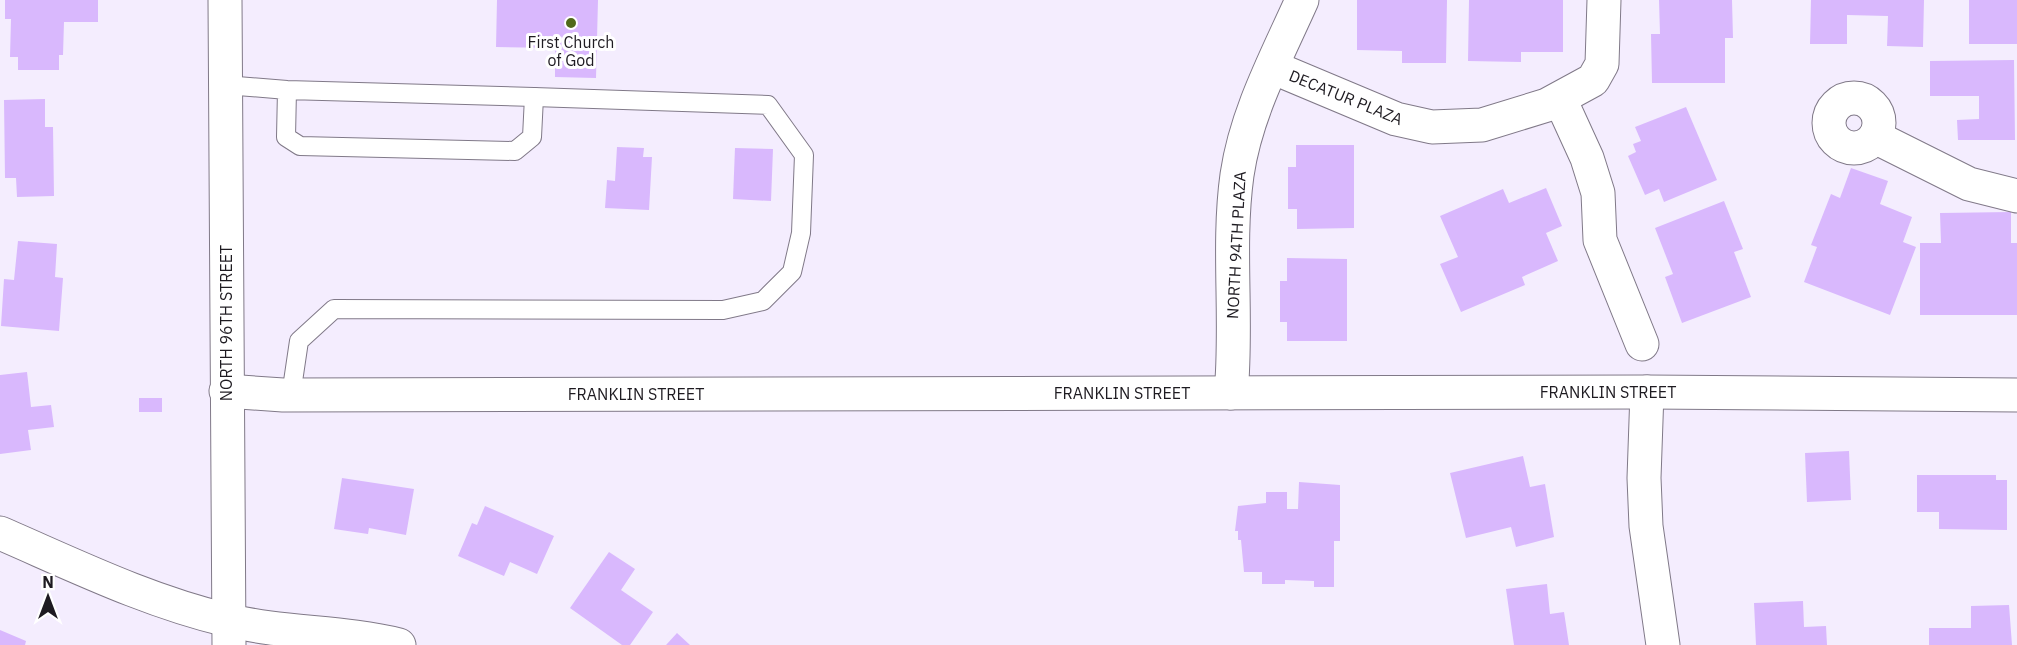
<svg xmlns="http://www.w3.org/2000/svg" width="2017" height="645" font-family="'IBM Plex Sans',sans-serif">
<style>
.building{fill:#d9b8fd}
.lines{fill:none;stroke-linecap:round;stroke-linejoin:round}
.lane-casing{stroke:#807988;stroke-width:20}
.street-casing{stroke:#807988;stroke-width:35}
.secondary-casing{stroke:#807988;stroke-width:35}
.lane{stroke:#fff;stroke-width:18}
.street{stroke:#fff;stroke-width:33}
.secondary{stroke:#fff;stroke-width:33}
.poi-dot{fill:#50691a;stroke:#fff;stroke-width:2}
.labels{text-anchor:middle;stroke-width:6;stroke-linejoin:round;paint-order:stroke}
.poi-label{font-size:16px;fill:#1e1b21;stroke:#fff}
.street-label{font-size:16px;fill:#1e1b21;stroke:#fff}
</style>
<rect width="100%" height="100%" fill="#f4edfe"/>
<g class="building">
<polygon points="5,0 98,0 98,22 64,22 63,55 59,55 59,70 18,70 18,57 10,57 11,19 5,19"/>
<polygon points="497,0 598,0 596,78 555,77 555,48 496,47"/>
<polygon points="1357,0 1447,0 1446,63 1402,63 1402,51 1357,50"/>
<polygon points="1469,0 1563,0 1563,52 1521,52 1521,62 1468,61"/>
<polygon points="1659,0 1732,0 1733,38 1725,38 1725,83 1652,83 1651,34 1660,34"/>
<polygon points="1811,0 1924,0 1923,47 1887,46 1888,16 1847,15 1847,44 1810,44"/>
<rect x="1969" y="0" width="48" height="44"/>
<polygon points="2014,60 2015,140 1958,140 1957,120 1979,119 1979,96 1930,96 1930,61"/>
<polygon points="45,99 45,127 53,127 54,196 17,197 16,178 5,178 4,100"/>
<polygon points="1686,107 1717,180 1664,202 1659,189 1645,195 1628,156 1636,152 1633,144 1641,141 1635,127"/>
<polygon points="1296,145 1354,145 1354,228 1297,229 1297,209 1288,209 1288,167 1296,167"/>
<polygon points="617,147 644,148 643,157 652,157 649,210 605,208 607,180 615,181"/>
<polygon points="735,148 773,149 771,201 733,199"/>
<polygon points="1851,168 1888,181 1880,204 1912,217 1903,242 1916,247 1890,315 1804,282 1817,247 1811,245 1831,194 1840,198"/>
<polygon points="1546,188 1562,226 1546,233 1558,261 1522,277 1525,285 1461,312 1440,264 1458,257 1440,216 1503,189 1509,203"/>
<polygon points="1724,201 1743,249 1734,252 1751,297 1682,323 1665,277 1673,274 1655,228"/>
<polygon points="2011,212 2011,243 2017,243 2017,315 1920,315 1920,243 1941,243 1940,213"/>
<polygon points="18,241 57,244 55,277 63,278 59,331 1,326 4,279 14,280"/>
<polygon points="1287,258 1347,259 1347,341 1287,341 1287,322 1280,322 1280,281 1287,281"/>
<polygon points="27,372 31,407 51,405 54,427 28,430 31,450 0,454 0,375"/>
<rect x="139" y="398" width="23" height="14"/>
<polygon points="1849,451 1851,500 1807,502 1805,453"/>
<polygon points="1523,456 1530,487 1545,484 1554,537 1516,547 1511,527 1466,538 1450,473"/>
<polygon points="1917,475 1996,475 1996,480 2007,480 2007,530 1939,529 1939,512 1917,512"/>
<polygon points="342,478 414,489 406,535 369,528 368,534 334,529"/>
<polygon points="1299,482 1340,485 1340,541 1334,541 1334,587 1314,587 1314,581 1285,580 1285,584 1262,584 1262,572 1244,572 1241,540 1238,540 1238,531 1235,531 1238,506 1266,503 1266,492 1287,492 1287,509 1298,509"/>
<polygon points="485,506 554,536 537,574 510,562 504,576 458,556 472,523 477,525"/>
<polygon points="609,552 635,569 621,590 653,612 630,645 622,645 570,608"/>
<polygon points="1547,584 1550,614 1564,612 1569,645 1514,645 1506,589"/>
<polygon points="1803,601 1804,627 1826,626 1827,645 1756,645 1754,603"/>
<polygon points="2009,605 2012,645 1929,645 1929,628 1971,628 1971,606"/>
<polygon points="0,630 26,641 25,645 0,645"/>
<polygon points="677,633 690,645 666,645"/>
</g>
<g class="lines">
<g class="lane-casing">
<g id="lane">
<polyline points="225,85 287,90 534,97 532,137 515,151 300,146 286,137 287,90"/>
<polyline points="291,395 299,341 334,309 723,310 763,301 792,272 801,233 804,155 768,105 534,97"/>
</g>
</g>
<g class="street-casing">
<g id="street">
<polyline points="1272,67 1396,119 1432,127 1482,125 1547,105 1593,80 1602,64 1604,0"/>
<circle cx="1854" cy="123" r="25"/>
<polyline points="1560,99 1587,158 1598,193 1600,240 1642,344"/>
<polyline points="1875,137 1969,184 2017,196"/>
<polyline points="226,391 283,395 1647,392 2017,395"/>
<polyline points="1647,392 1644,478 1646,526 1663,645"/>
<path d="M1231 393C1238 321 1227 247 1237 175 1246 113 1277 56 1302 0"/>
<path d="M0 533C74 565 147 601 227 620 283 634 342 631 399 645"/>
</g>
</g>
<g class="secondary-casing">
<polyline id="secondary" points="225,0 229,645"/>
</g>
<use href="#lane" class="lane"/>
<use href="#street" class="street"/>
<use href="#secondary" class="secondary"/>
</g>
<circle class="poi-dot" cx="571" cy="23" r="6"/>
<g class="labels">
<g class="poi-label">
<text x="571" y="48">First Church<tspan x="571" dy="18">of God</tspan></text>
</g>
<g class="street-label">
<text transform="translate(1346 97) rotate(22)" y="6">DECATUR PLAZA</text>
<text transform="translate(1236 245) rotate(-87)" y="6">NORTH 94TH PLAZA</text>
<text transform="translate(226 323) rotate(-90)" y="6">NORTH 96TH STREET</text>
<text x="1608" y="398">FRANKLIN STREET</text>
<text x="1122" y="399">FRANKLIN STREET</text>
<text x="636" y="400">FRANKLIN STREET</text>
</g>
</g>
<g transform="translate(48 597)" stroke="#ffffff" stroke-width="4.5" paint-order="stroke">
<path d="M0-4.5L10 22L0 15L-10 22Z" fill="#1e1b21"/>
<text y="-9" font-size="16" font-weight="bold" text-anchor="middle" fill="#1e1b21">N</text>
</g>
</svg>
